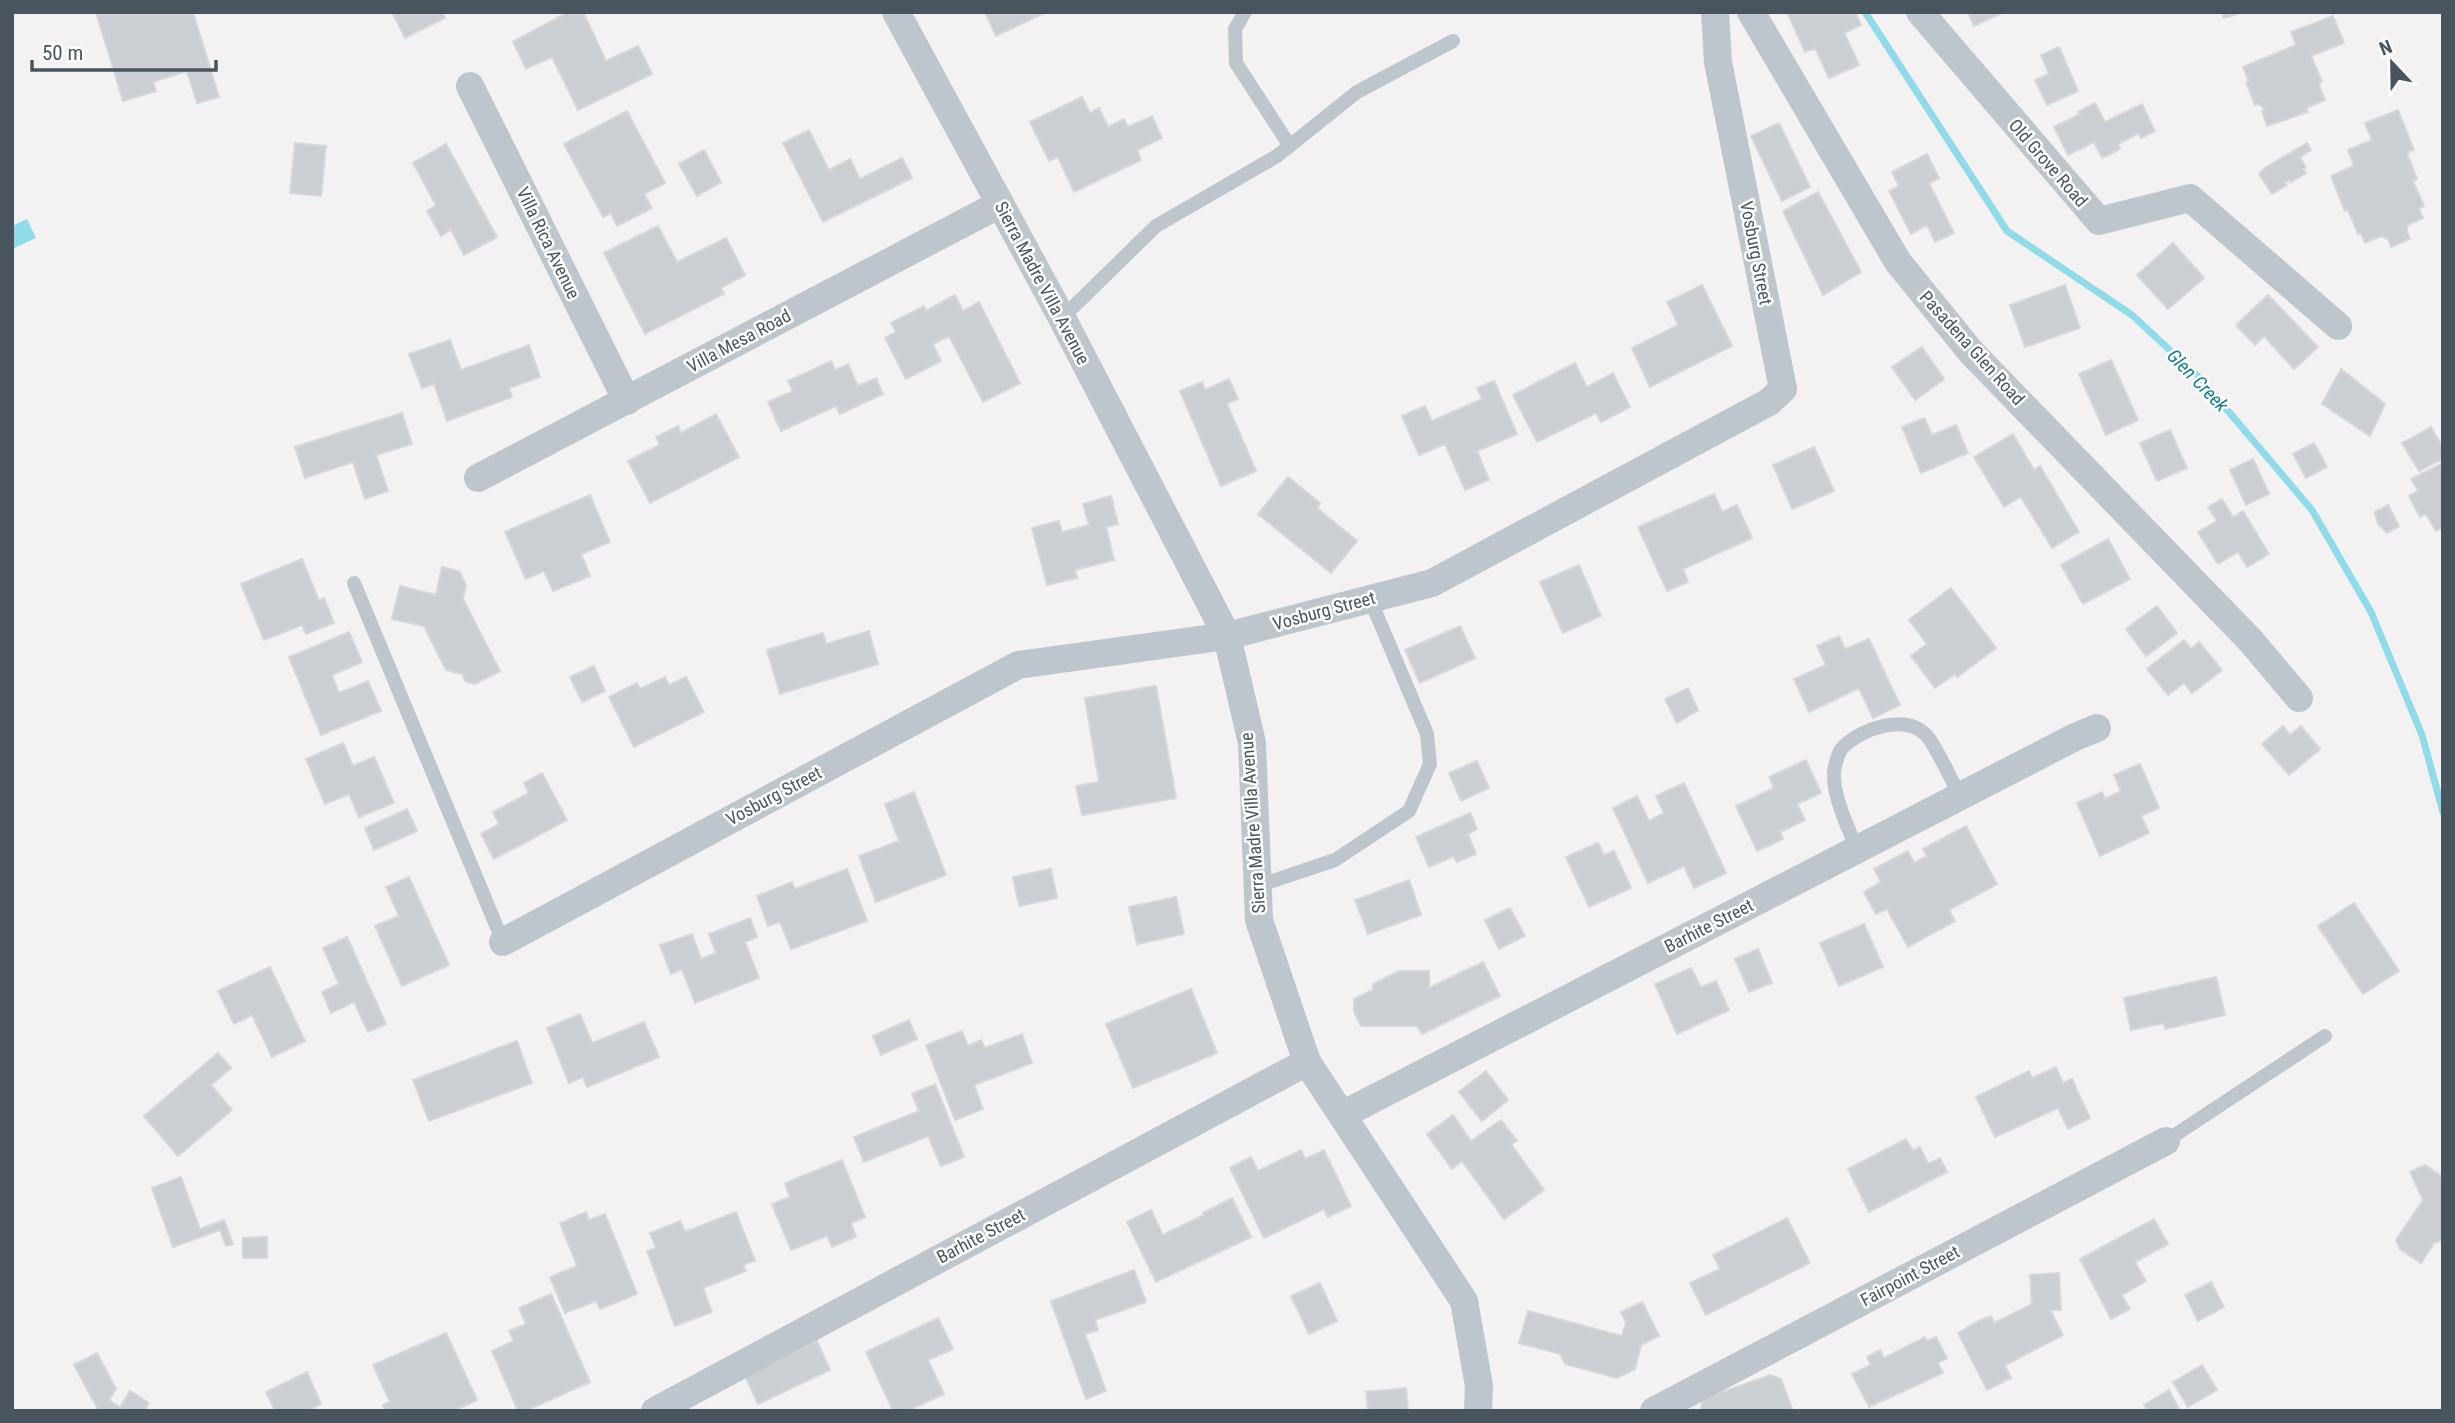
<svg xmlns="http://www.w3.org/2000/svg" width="2455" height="1423" font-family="'Roboto Condensed',sans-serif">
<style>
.water{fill:#90dbea}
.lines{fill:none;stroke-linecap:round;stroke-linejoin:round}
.stream{stroke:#90dbea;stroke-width:7}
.building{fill:#cbced3;stroke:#d5d7dc;stroke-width:2}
.service{stroke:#bdc6cd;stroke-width:14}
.minor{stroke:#bdc6cd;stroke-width:28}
.labels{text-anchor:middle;stroke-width:5;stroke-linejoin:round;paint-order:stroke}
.street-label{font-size:18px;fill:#49555e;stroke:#fff}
.water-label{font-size:19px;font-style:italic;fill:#107d93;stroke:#fff}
</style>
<rect width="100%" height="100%" fill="#f3f1f1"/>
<polygon class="water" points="27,219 36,238 12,249 12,226"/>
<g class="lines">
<polyline class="stream" points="1865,12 2007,231 2132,315 2201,379 2312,510 2371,612 2422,735 2443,812"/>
</g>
<g class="building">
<polygon points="96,12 193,12 219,97 197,103 187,71 153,82 156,91 123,101"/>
<polygon points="392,12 442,12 445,18 405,38"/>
<polygon points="568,12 583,12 606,61 638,46 652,74 578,110 552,57 526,69 513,42"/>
<polygon points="985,12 1046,12 996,36"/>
<polygon points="1787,12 1855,12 1861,25 1844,33 1859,65 1829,78 1815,48 1805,52"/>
<polygon points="1968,12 2004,12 1974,26"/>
<polygon points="2221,12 2244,12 2224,18"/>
<polygon points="2333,16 2344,43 2311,56 2322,81 2319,85 2325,100 2306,108 2308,112 2267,126 2262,111 2265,110 2259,104 2255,105 2246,82 2249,81 2243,67 2296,45 2291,32"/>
<polygon points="2059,47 2078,91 2047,105 2035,80 2049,74 2041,55"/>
<polygon points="1082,97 1090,113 1099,108 1108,127 1124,119 1128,127 1152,116 1162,138 1137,150 1141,160 1074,192 1058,157 1049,161 1030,122"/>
<polygon points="2095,103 2105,122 2142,104 2155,131 2141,138 2139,133 2118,144 2120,149 2102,158 2094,142 2068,155 2054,127 2080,114 2078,112"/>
<polygon points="2398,110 2414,150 2407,153 2417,179 2413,181 2424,206 2419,209 2423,218 2408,225 2407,231 2410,239 2391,247 2388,239 2381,236 2365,243 2361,233 2358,234 2348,210 2345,211 2331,176 2354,166 2348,150 2372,140 2365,123"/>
<polygon points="627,111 665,183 644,194 652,208 617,226 611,213 603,217 564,144"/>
<polygon points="1779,123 1810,187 1782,201 1751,136"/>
<polygon points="809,130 829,170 850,159 860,179 902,158 912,178 823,222 783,143"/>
<polygon points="295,143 326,146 321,196 290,193"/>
<polygon points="2307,143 2311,150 2300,157 2306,168 2303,169 2306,173 2291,182 2290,180 2285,183 2287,185 2272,194 2259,174 2266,167"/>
<polygon points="446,144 497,237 464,255 451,230 441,236 427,211 436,205 413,163"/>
<polygon points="704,150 721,182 697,196 679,164"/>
<polygon points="1927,154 1939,178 1929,183 1954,233 1935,242 1927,225 1911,234 1889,191 1899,186 1892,172"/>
<polygon points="1818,192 1861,272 1823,295 1783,211"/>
<polygon points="658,226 677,262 726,238 745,275 721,288 724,294 645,334 604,253"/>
<polygon points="2173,243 2204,278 2168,309 2137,275"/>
<polygon points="1702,285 1732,346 1650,387 1632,348 1678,325 1667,302"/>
<polygon points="2065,285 2080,328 2025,347 2010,305"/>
<polygon points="955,295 963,311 979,302 1020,383 983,402 949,336 933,344 941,361 906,379 885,338 896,332 891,323 924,306 926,311"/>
<polygon points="2268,295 2318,347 2294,369 2264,336 2255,345 2236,325"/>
<polygon points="450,340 461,370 529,345 540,377 509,388 512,397 447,421 434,384 422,388 409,354"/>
<polygon points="1922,347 1944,379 1915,400 1892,367"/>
<polygon points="2111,360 2138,420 2106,435 2079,374"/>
<polygon points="831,361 835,370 848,364 858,386 876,378 883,394 840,414 836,406 781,431 768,402 793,391 788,381"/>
<polygon points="1575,363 1587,387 1613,373 1630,407 1601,422 1596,413 1537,442 1513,395"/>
<polygon points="2341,369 2385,404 2370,436 2322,404"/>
<polygon points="1229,379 1238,399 1227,404 1256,471 1221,486 1180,391 1202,382 1205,390"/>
<polygon points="1494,381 1517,434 1477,451 1489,480 1465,490 1445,444 1419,455 1402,416 1425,406 1432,421 1482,399 1477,388"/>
<polygon points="402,413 412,444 376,455 388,491 365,499 353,462 305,478 295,447"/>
<polygon points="716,414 739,457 650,503 628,461 660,445 656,437 678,426 681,433"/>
<polygon points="1924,418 1932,435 1956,425 1968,453 1921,473 1902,427"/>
<polygon points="2431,427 2443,448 2443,459 2419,471 2402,443"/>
<polygon points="2170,430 2187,468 2157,481 2140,443"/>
<polygon points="2013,434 2034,470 2040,466 2079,532 2052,548 2021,497 2004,507 1974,457"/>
<polygon points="2314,443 2327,467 2306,478 2293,454"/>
<polygon points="1814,447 1834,491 1792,509 1773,465"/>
<polygon points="2253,459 2269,494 2246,505 2230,470"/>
<polygon points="2443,463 2443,528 2436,531 2426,514 2420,517 2409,496 2418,491 2411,479"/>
<polygon points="1288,477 1320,503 1317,508 1357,541 1331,573 1258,514"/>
<polygon points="1714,494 1722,512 1737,505 1752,538 1683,569 1688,582 1667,591 1638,527"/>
<polygon points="590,495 610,542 581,554 590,576 553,591 544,571 526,579 505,532"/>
<polygon points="1111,496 1118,524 1106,527 1114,560 1075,570 1077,578 1047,585 1032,528 1059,521 1062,532 1089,525 1083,504"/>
<polygon points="2222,499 2233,517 2243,511 2269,554 2247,567 2238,552 2218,564 2198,532 2217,521 2208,507"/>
<polygon points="2388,505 2399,526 2387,533 2378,524 2375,512"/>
<polygon points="2108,539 2130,579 2083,604 2061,565"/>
<polygon points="302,559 319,601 324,598 334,623 306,634 302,625 264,640 241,584"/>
<polygon points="1579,565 1601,616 1563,633 1540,582"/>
<polygon points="442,567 459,571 466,585 463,599 500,671 475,684 466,682 462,674 446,670 424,626 392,619 400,586 436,595"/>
<polygon points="1951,588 1996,648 1957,677 1955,674 1935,688 1911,656 1927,644 1909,620"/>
<polygon points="2157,606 2177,633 2146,656 2126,629"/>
<polygon points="1460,626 1475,658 1420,683 1405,650"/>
<polygon points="869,631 878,664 780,694 767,650 823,633 826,644"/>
<polygon points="349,632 362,662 332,675 339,693 368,681 381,711 321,735 289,657"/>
<polygon points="1839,636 1845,649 1869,639 1900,705 1873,718 1859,688 1809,712 1794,679 1826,665 1817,646"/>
<polygon points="2184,640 2191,649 2199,642 2222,670 2192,693 2184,683 2168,695 2147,669"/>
<polygon points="594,666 605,691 582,702 570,677"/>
<polygon points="665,677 669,685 686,677 704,712 634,747 609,697 637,683 640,689"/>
<polygon points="1156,686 1176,798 1082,815 1076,786 1099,782 1085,698"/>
<polygon points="1688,688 1698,710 1677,723 1665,699"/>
<polygon points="2283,726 2290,735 2301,726 2320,749 2289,775 2262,744"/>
<polygon points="343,743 353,766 374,757 394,803 359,817 349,794 325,804 306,759"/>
<polygon points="1806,760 1821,793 1797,804 1805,820 1780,832 1783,839 1757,851 1736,806 1774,788 1769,777"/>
<polygon points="1477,761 1489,788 1461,801 1449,773"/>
<polygon points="2140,764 2159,808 2141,816 2149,833 2100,856 2077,803 2102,792 2105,799 2121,791 2114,775"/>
<polygon points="542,773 567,820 494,859 481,834 499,824 493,812 529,793 524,783"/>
<polygon points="1684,783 1726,873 1694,888 1684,866 1648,883 1613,808 1637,796 1649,821 1664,813 1656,796"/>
<polygon points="914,792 946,875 876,902 859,856 899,841 885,804"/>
<polygon points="407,809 417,831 374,850 365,828"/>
<polygon points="1470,813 1477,829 1468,834 1476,854 1457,862 1454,856 1429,867 1416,837"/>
<polygon points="1966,826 1997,884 1949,910 1955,921 1908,947 1887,909 1876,914 1864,892 1881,882 1874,869 1908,851 1914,863 1927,856 1923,849"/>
<polygon points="1598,843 1604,855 1614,851 1631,888 1589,907 1566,857"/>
<polygon points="847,869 867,921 791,949 780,922 768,926 757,896 792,882 795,889"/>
<polygon points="1051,869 1057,898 1019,906 1013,877"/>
<polygon points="409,877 449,965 402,986 375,926 399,916 386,887"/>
<polygon points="1409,880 1421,915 1368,934 1355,900"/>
<polygon points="1176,897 1184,934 1137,944 1129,907"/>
<polygon points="2354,903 2399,971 2363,994 2318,926"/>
<polygon points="1510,908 1525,936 1499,949 1485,920"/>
<polygon points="750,918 757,937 745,942 759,978 695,1003 682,969 671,974 660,945 692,934 701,959 716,953 709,934"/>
<polygon points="1864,924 1883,967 1839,986 1820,943"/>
<polygon points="347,937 386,1024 368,1032 354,1002 331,1013 322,992 339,984 323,948"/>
<polygon points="1758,949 1772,983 1749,992 1735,959"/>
<polygon points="1483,962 1500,996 1422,1034 1417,1026 1361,1026 1354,1012 1354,999 1373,990 1373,984 1399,971 1429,971 1429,988"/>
<polygon points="270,967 305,1041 272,1057 252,1015 234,1024 218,991"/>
<polygon points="1691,968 1701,987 1716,981 1729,1010 1677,1034 1655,984"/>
<polygon points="2216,977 2225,1015 2165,1029 2164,1023 2131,1030 2124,998"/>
<polygon points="1191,989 1217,1053 1133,1088 1106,1024"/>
<polygon points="580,1014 592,1043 644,1022 659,1057 587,1087 583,1077 569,1083 547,1028"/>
<polygon points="909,1020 917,1039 881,1055 873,1036"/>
<polygon points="962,1031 968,1046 981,1040 985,1048 1022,1034 1032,1063 974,1085 983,1109 955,1120 926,1045"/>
<polygon points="517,1041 532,1083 429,1121 413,1080"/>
<polygon points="218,1053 231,1068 211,1085 232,1110 178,1156 144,1116"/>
<polygon points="2056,1067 2063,1083 2072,1079 2090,1118 2068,1129 2058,1108 1995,1137 1976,1097 2029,1071 2032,1078"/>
<polygon points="1486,1071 1508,1100 1482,1121 1459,1092"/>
<polygon points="935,1084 964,1157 941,1166 928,1136 864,1162 854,1137 919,1111 912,1094"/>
<polygon points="1453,1115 1471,1141 1501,1120 1517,1141 1511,1144 1544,1190 1504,1219 1462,1161 1452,1169 1427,1134"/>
<polygon points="1906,1139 1913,1151 1920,1147 1928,1164 1940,1158 1947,1172 1869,1212 1848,1169"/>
<polygon points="1301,1150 1305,1159 1324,1150 1351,1206 1328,1217 1324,1209 1264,1238 1230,1168 1251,1157 1258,1171"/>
<polygon points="842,1160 865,1217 851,1223 856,1237 832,1247 827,1236 791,1250 772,1204 790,1197 785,1183"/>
<polygon points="2425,1165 2443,1177 2443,1240 2434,1243 2421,1263 2400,1249 2396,1240 2423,1200 2410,1172"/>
<polygon points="181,1177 200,1229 224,1220 233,1244 226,1246 220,1230 173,1247 152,1188"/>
<polygon points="1232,1198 1251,1237 1156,1282 1127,1222 1151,1210 1163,1235 1204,1215 1203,1213"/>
<polygon points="586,1212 589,1220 605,1214 637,1294 600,1309 596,1301 565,1313 550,1277 577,1266 560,1223"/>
<polygon points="736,1212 755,1261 743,1265 746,1271 703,1288 712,1312 675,1326 647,1251 656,1248 650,1233 680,1221 685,1232"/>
<polygon points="1787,1218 1810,1263 1706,1315 1690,1283 1720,1269 1713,1255"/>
<polygon points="2154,1219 2168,1244 2135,1262 2146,1281 2122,1295 2130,1309 2111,1319 2080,1259"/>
<polygon points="267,1237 267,1258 243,1258 243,1238"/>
<polygon points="1134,1270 1146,1302 1095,1320 1098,1330 1085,1334 1106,1391 1086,1399 1051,1301"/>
<polygon points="2059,1273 2061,1310 2050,1310 2063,1335 2005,1365 2011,1378 1987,1390 1958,1333 1981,1320 1991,1316 1994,1323 2032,1304 2030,1275"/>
<polygon points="2211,1282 2224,1307 2198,1321 2185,1295"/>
<polygon points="1320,1283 1337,1321 1309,1334 1291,1296"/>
<polygon points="551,1294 590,1382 525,1411 518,1411 492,1351 514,1341 509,1331 526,1324 519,1308"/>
<polygon points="1642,1302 1659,1336 1641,1345 1635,1369 1617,1378 1565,1364 1560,1354 1519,1343 1528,1311 1622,1336 1626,1322 1621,1312"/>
<polygon points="938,1318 953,1349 928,1360 944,1394 907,1411 893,1411 866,1352"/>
<polygon points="446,1333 477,1400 454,1411 386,1411 383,1405 390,1402 373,1365"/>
<polygon points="1925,1337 1927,1341 1936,1337 1947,1358 1938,1363 1943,1373 1869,1407 1852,1374 1871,1365 1867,1357 1880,1350 1884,1358"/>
<polygon points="817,1341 830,1370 758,1404 745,1376"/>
<polygon points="97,1353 116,1389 109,1400 120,1407 130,1391 149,1403 144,1411 99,1411 74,1365"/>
<polygon points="2202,1365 2217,1390 2188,1407 2173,1382"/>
<polygon points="307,1372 321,1404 307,1411 275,1411 266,1392"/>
<polygon points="1770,1375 1781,1379 1793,1411 1701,1411 1702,1402 1705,1398"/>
<polygon points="1406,1388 1408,1411 1368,1411 1366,1392"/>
<polygon points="2169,1390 2180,1411 2143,1411 2147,1409 2144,1405"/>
</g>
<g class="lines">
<g class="service">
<polyline points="1245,12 1235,29 1236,63 1290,146"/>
<polyline points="1062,318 1156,226 1277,156 1357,92 1453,41"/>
<polyline points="354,583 503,942"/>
<path d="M1857 850C1848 826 1833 798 1834 772 1835 766 1838 752 1843 747 1861 729 1905 713 1926 735 1936 745 1952 782 1960 796"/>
<polyline points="1258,886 1335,860 1409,811 1430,764 1427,734 1370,599"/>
<polyline points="2166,1141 2325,1036"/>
</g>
<g class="minor">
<polyline points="896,12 1062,318 1227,636 1252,743 1259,920 1307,1062 1464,1301 1479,1386 1478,1411"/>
<polyline points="1751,12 1898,262 1971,352 2250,640 2299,698"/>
<polyline points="1920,12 2099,221 2190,198 2338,326"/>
<polyline points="470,86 627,401"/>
<polyline points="478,478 1000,204"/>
<polyline points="503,942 1018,665 1227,636 1432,583 1769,402 1783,389 1718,62 1715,12"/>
<polyline points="1342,1115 2075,737 2097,728"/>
<polyline points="655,1411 1307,1062"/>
<polyline points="1654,1411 2166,1141"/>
</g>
</g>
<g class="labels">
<g class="street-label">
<text transform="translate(2048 163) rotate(49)" y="6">Old Grove Road</text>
<text transform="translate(548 243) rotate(64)" y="6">Villa Rica Avenue</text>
<text transform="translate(1756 253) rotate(79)" y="6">Vosburg Street</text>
<text transform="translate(1042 283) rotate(62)" y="6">Sierra Madre Villa Avenue</text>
<text transform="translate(739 341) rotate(-28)" y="6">Villa Mesa Road</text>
<text transform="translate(1972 348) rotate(48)" y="6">Pasadena Glen Road</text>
<text transform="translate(1324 611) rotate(-15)" y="6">Vosburg Street</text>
<text transform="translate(774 796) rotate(-28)" y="6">Vosburg Street</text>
<text transform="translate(1253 823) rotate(-94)" y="6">Sierra Madre Villa Avenue</text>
<text transform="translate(1709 926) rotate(-27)" y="6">Barhite Street</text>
<text transform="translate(981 1236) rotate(-28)" y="6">Barhite Street</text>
<text transform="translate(1910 1276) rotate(-28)" y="6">Fairpoint Street</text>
</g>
<g class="water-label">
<text transform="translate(2198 380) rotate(46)" y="7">Glen Creek</text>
</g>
</g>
<rect width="2455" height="1423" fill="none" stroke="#49555e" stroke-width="28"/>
<g transform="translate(2392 63) rotate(338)" stroke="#ffffff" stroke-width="5" paint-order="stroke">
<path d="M0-5L12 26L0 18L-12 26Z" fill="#49555e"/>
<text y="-10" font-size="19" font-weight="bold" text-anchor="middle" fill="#49555e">N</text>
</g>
<path d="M32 60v10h184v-10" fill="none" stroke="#49555e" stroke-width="3.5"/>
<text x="42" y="60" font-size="21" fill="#49555e" stroke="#ffffff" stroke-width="5" paint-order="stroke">50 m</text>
</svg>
